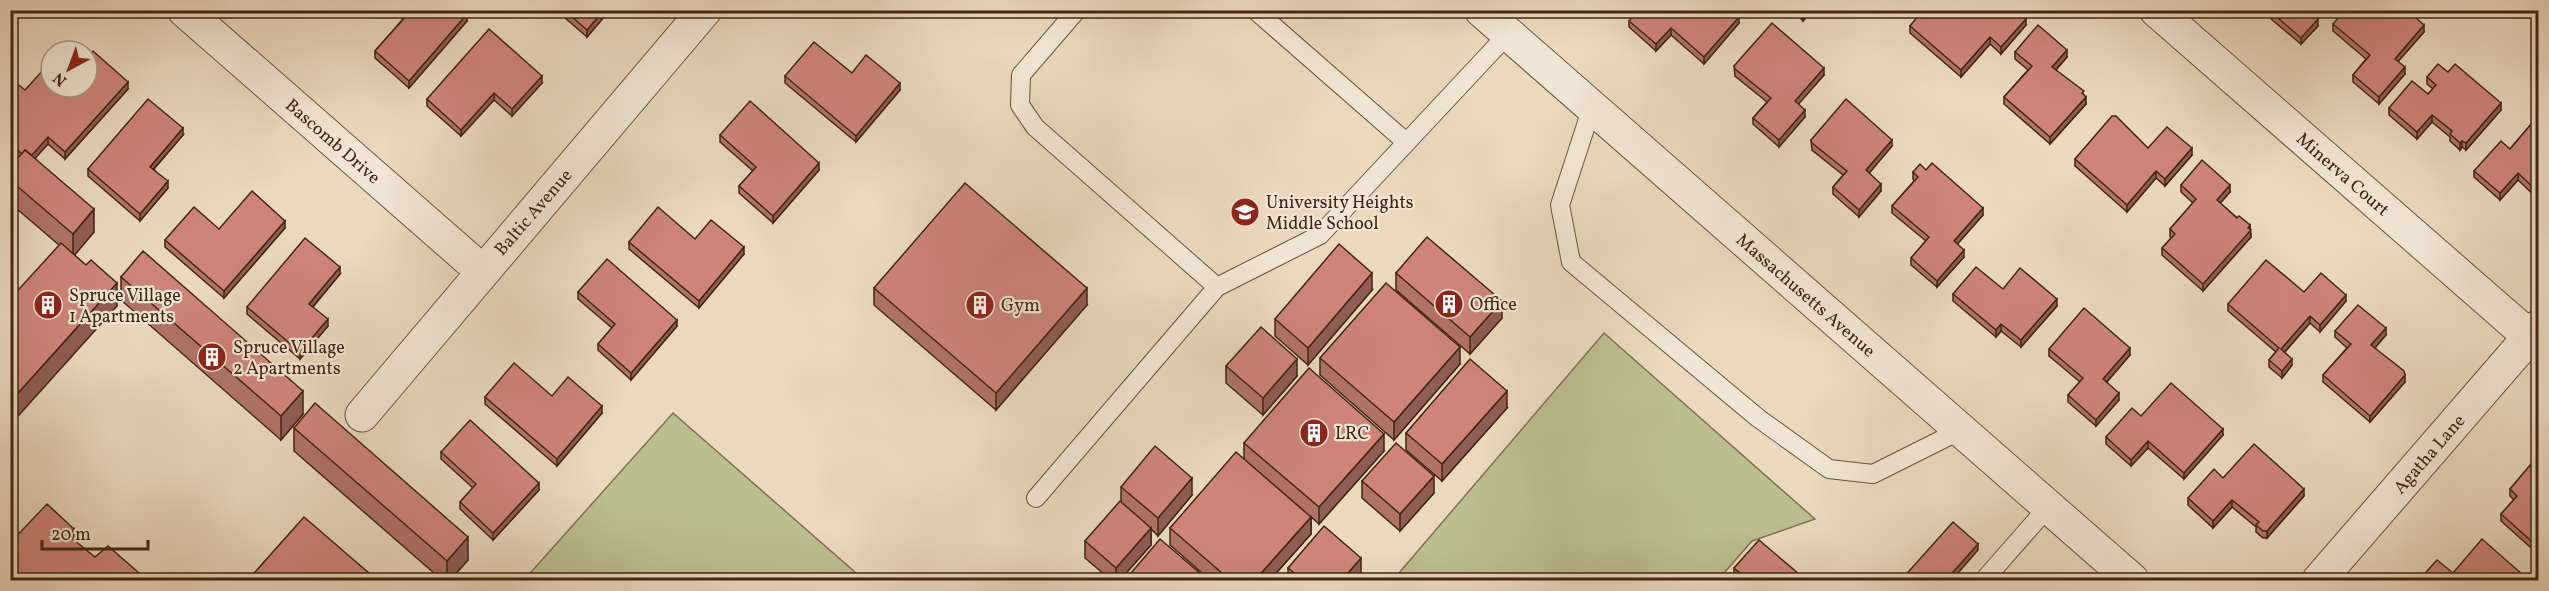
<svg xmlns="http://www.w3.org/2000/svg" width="2549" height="591" font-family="Vollkorn,serif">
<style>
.green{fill:#bbbe8f;stroke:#7e7251;stroke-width:1.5}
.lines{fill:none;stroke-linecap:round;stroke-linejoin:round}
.service-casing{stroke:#6c523e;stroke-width:20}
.minor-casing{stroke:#6c523e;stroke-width:35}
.service{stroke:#f1e6d5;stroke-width:18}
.minor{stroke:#f1e6d5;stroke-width:33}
.wall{fill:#b1726a;stroke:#422513;stroke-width:1.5}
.shaded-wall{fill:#905c56;stroke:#422513;stroke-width:1.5}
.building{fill:#ce847b;stroke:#422513;stroke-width:1.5}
.labels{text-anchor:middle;stroke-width:4.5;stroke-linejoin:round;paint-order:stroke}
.street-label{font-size:18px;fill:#422513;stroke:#f1e6d5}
.poi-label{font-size:18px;fill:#422513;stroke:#f1e6d5;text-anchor:start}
</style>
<rect width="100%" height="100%" fill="#ead9bf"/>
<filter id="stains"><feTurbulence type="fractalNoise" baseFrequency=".00333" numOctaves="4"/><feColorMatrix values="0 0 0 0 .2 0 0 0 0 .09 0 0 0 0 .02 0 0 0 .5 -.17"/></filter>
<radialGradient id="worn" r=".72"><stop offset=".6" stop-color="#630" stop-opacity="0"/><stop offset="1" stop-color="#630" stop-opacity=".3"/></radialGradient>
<g class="green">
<polygon points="1604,333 1815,519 1752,541 1718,580 1393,580"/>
<polygon points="673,413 864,580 524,580"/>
</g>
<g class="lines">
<g class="service-casing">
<g id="service">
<polyline points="1077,10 1021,75 1020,105 1035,127 1217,287"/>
<polyline points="1255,10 1406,142"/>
<polyline points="1592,107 1560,205 1571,262 1758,418 1829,469 1873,474 1961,430"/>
<polyline points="1036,498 1217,287 1320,235 1508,34"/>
<polyline points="1984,580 2048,507"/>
</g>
</g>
<g class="minor-casing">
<g id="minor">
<polyline points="184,10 482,271"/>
<polyline points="1481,10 2132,580"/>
<polyline points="2156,10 2530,337"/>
<polyline points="362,415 705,10"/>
<polyline points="2319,580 2538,327"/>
</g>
</g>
<use href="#service" class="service"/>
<use href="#minor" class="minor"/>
</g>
<g class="wall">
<polygon points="393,10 464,10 467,21 409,88 375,58 375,51 403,19"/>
<polygon points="556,10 610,10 587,37"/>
<polygon points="1792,10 1813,10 1803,21"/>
<polygon points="2273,10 2317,10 2313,15 2318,26 2301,44 2271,19 2271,12"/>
<polygon points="2533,10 2538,10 2538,16"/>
<polygon points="1629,21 1739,23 1704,64 1671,35 1656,51 1629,27"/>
<polygon points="2333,24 2424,32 2398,61 2405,74 2379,104 2353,82 2353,75 2366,59 2333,31"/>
<polygon points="2026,25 2001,54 1990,44 1961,77 1910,33 1910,26"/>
<polygon points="2015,52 2067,57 2056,70 2084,95 2086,104 2050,144 2004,104 2004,97 2028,70 2015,59"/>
<polygon points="1734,66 1824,75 1798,104 1805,117 1779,147 1753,124 1753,118 1767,102 1735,76"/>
<polygon points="2448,72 2501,110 2466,150 2462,147 2460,150 2450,141 2450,137 2432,122 2417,139 2389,115 2389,108 2428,94 2433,89 2427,84 2427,77"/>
<polygon points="852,73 900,90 856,142 785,83 785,76"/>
<polygon points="542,83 512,116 494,100 461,136 427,106 427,99"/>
<polygon points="10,86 25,90 51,87 128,89 65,159 48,144 35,158 94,232 74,255 117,306 59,245 10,203 10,167 18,158 12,152 12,160 10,162"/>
<polygon points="2538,116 2538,199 2518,180 2500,200 2474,177 2474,171 2510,149"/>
<polygon points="183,135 154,169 168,188 140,221 88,176 88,169"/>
<polygon points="720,135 819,170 773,223 739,193 739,186 753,171 720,142"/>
<polygon points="1811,140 1892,146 1869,173 1881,191 1859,217 1833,194 1833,187 1843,175 1812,150"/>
<polygon points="2148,148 2192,155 2165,186 2156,178 2127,212 2075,166 2075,159"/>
<polygon points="1913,172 1983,215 1957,244 1964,257 1937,287 1911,265 1911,258 1926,241 1892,213 1892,206 1914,181 1913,179"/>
<polygon points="2181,185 2230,192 2220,203 2250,229 2251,237 2203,291 2162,255 2162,248 2171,238 2170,236 2170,229 2193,203 2181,192"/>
<polygon points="285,228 224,298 165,247 165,240 219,229"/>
<polygon points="695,239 744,254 699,308 629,249 629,242"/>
<polygon points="1396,273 1502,318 1470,354 1396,290"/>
<polygon points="340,274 313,307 328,326 300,359 247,314 247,307"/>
<polygon points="121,277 303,414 281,440 121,300"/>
<polygon points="874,288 1087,305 996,410 874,305"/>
<polygon points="2003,289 2057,306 2021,347 2001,331 1996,337 1953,301 1953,294"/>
<polygon points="1372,290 1308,365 1275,336 1275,319"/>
<polygon points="578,292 677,326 631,380 598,350 598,344 612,328 578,299"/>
<polygon points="2304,292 2346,301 2320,332 2310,323 2285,352 2292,365 2282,378 2269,367 2269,360 2276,352 2228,311 2228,304"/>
<polygon points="2335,331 2386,335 2375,348 2405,382 2370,422 2323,382 2323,375 2347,348 2335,337"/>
<polygon points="2049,349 2130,355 2107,382 2119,400 2096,426 2068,402 2068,395 2080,382 2049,356"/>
<polygon points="1320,358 1460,364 1394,440 1320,375"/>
<polygon points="1226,366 1297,376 1263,415 1226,383"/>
<polygon points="485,397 602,413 557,466 485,404"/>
<polygon points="1507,408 1442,481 1406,450 1406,433"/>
<polygon points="2141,416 2223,435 2184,479 2148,448 2131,466 2106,444 2106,437"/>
<polygon points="294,428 468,560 450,580 442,580 294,451"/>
<polygon points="1244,443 1384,451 1319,524 1311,517 1311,534 1270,580 1210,580 1170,545 1170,528 1244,459"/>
<polygon points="441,452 539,490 493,540 460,509 460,502 473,488 441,459"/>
<polygon points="2538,456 2538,554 2501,521 2501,514 2514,500 2510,496 2510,489"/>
<polygon points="2223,478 2304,496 2267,538 2263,538 2256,532 2256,527 2232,507 2213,528 2188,505 2188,498"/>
<polygon points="1362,481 1434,493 1400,531 1362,498"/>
<polygon points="1121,487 1192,495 1158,536 1151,529 1151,545 1120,580 1111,580 1085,558 1085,541 1121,502"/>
<polygon points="1288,568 1361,576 1357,580 1288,580"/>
<polygon points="1734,568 1806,580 1723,580 1734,576"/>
</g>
<g class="shaded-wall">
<polygon points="604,10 610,10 587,37 587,30"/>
<polygon points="1807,10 1813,10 1803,21 1803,14"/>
<polygon points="2311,10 2317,10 2309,19 2309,12"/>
<polygon points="467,14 467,21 409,88 409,81"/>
<polygon points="1739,17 1739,23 1704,64 1704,57"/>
<polygon points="2026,19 2026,25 2001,54 2001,47"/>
<polygon points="2318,19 2318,26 2301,44 2301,38"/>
<polygon points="2424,25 2424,32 2395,65 2395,59"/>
<polygon points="1671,28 1671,35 1656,51 1656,44"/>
<polygon points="1990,37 1990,44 1961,77 1961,70"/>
<polygon points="2067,50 2067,57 2052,74 2052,67"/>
<polygon points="2405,67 2405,74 2379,104 2379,97"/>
<polygon points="1824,68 1824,75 1795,108 1795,101"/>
<polygon points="542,76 542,83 512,116 512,109"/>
<polygon points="128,82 128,89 65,159 65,152"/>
<polygon points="900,83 900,90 856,142 856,136"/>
<polygon points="494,93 494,100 461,136 461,130"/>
<polygon points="2086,97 2086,104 2050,144 2050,137"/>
<polygon points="2501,103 2501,110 2466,150 2466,143"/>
<polygon points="1805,110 1805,117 1779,147 1779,140"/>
<polygon points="2432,115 2432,122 2417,139 2417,132"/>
<polygon points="183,128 183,135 150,173 150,167"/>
<polygon points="12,137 12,160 10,162 10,139"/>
<polygon points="48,137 48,144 28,166 28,159"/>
<polygon points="1892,140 1892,146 1866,177 1866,170"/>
<polygon points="2462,141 2462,147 2460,150 2460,143"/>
<polygon points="2192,148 2192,155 2165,186 2165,179"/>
<polygon points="819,163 819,170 773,223 773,216"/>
<polygon points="2156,171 2156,178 2127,212 2127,205"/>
<polygon points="2518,173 2518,180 2500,200 2500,193"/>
<polygon points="168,181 168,188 140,221 140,214"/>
<polygon points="1881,184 1881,191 1859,217 1859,210"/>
<polygon points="2230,185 2230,192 2217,207 2217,200"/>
<polygon points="1983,208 1983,215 1954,248 1954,241"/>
<polygon points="94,209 94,232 73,257 73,234"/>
<polygon points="285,221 285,228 224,298 224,291"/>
<polygon points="2250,225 2251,237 2203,291 2203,284"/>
<polygon points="744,247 744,254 699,308 699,301"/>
<polygon points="1964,250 1964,257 1937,287 1937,281"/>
<polygon points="340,267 340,274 309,311 309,304"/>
<polygon points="1372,273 1372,290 1308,365 1308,348"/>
<polygon points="117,283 117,306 10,425 10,402"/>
<polygon points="1087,288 1087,305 996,410 996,393"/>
<polygon points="2346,295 2346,301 2320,332 2320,325"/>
<polygon points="2057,299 2057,306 2021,347 2021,340"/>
<polygon points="1502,301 1502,318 1470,354 1470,337"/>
<polygon points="2310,316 2310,323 2281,356 2281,349"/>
<polygon points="328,319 328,326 300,359 300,352"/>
<polygon points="677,320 677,326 631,380 631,373"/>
<polygon points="2001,324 2001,331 1996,337 1996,330"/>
<polygon points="2386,328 2386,335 2371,352 2371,345"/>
<polygon points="1460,347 1460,364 1394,440 1394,422"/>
<polygon points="2130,348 2130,355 2103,386 2103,379"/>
<polygon points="1297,359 1297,376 1263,415 1263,398"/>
<polygon points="2292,359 2292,365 2282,378 2282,371"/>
<polygon points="2405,375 2405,382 2370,422 2370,416"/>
<polygon points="303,391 303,414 281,440 281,416"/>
<polygon points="1507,391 1507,408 1442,481 1442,464"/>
<polygon points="2119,393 2119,400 2096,426 2096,420"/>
<polygon points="602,406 602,413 557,466 557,459"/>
<polygon points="2223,429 2223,435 2184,479 2184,473"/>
<polygon points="1384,434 1384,451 1319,524 1319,507"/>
<polygon points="2148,441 2148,448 2131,466 2131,460"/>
<polygon points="1434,476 1434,493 1400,531 1400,514"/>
<polygon points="1192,478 1192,495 1158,536 1158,518"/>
<polygon points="539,483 539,490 493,540 493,533"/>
<polygon points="2304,489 2304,496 2267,538 2267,531"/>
<polygon points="2232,500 2232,507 2213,528 2213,521"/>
<polygon points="1311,517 1311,534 1270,580 1255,580"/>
<polygon points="1151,528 1151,545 1120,580 1116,580 1116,568"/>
<polygon points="74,529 74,542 69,536"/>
<polygon points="468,537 468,560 450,580 447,580 447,561"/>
<polygon points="1978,544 1978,550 1952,580 1946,580"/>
<polygon points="1361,558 1361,576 1357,580 1342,580"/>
</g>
<g class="building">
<polygon points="401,10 464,10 467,14 409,81 375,51 407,15"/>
<polygon points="564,10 604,10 587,30"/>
<polygon points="1638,10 1732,10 1739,17 1704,57 1671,28 1656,44 1629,21"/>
<polygon points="1799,10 1807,10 1803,14"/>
<polygon points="1923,10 1979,10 1984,15 1988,10 2016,10 2026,19 2001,47 1990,37 1961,70 1910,26"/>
<polygon points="2273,10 2311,10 2309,12 2318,19 2301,38 2271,12"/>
<polygon points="2345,10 2407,10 2424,25 2395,59 2405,67 2379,97 2353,75 2370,55 2333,24"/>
<polygon points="1772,23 1824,68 1795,101 1805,110 1779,140 1753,118 1771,98 1735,69 1734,66"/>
<polygon points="2038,25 2067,50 2052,67 2084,91 2082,93 2086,97 2050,137 2004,97 2032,66 2015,52"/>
<polygon points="489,29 542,76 512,109 494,93 461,130 427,99"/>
<polygon points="814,42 852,73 866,55 900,83 856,136 785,76"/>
<polygon points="93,51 128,82 65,152 48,137 32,155 25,150 22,154 12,145 12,137 10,136 10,86 14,81 25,90 43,70 51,77 51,87 87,87 87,58"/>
<polygon points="2438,64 2448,72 2455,64 2501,103 2466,143 2462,141 2460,143 2450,134 2452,131 2432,115 2417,132 2389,108 2412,81 2428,94 2436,85 2427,77"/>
<polygon points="148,99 183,128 150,167 168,181 140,214 88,169"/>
<polygon points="1846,99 1892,140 1866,170 1881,184 1859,210 1833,187 1847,171 1812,143 1811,140"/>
<polygon points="750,101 819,163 773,216 739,186 756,167 720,135"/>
<polygon points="2112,116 2116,116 2148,148 2167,127 2192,148 2165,179 2156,171 2127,205 2075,159"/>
<polygon points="2538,116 2538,192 2518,173 2500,193 2474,171 2501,141 2510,149"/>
<polygon points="25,150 94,209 73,234 10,180 10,167"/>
<polygon points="2202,160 2230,185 2217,200 2237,218 2239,216 2250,225 2248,228 2251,230 2203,284 2162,248 2175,234 2170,229 2196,199 2181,185"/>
<polygon points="1932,163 1983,208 1954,241 1964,250 1937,281 1911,258 1929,237 1892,206 1918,177 1913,172 1920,164 1926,170"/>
<polygon points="965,183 1087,288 996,393 874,288"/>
<polygon points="252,191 285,221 224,291 165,240 194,207 219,229"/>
<polygon points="658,207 695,239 711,220 744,247 699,301 629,242"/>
<polygon points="1427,237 1502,301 1470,337 1396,273"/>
<polygon points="305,238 340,267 309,304 328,319 300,352 247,307"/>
<polygon points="61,243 86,265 91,260 117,283 10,402 10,299"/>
<polygon points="1339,244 1372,273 1308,348 1275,319"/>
<polygon points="143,251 303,391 281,416 121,277"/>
<polygon points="607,259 677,320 631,373 598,344 615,324 578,292"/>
<polygon points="2266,260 2304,292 2321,273 2346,295 2320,325 2310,316 2281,349 2292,359 2282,371 2269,360 2279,348 2228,304"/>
<polygon points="1976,267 2003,289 2020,268 2057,299 2021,340 2001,324 1996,330 1953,294"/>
<polygon points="1386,283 1460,347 1394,422 1320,358"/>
<polygon points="2358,305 2386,328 2371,345 2404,371 2405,375 2370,416 2323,375 2351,344 2335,331"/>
<polygon points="2084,308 2130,348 2103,379 2119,393 2096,420 2068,395 2083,378 2049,349"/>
<polygon points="1261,327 1297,359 1263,398 1226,366"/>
<polygon points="1470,359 1507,391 1442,464 1406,433"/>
<polygon points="514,363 552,396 568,377 602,406 557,459 485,397"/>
<polygon points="1309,368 1384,434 1319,507 1244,443"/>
<polygon points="2171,383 2223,429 2184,473 2148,441 2131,460 2106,437 2132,408 2141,416"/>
<polygon points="315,403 468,537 447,561 294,428"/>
<polygon points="470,420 539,483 493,533 460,502 476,484 441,452"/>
<polygon points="1396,443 1434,476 1400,514 1362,481"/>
<polygon points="2254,444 2304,489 2267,531 2263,531 2256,525 2259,522 2232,500 2213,521 2188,498 2214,469 2223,478"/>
<polygon points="1155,446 1192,478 1158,518 1121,487"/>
<polygon points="1236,452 1311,517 1255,580 1230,580 1170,528"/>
<polygon points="2538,456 2538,547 2501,514 2517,496 2510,489"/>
<polygon points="1120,501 1151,528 1116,568 1085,541"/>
<polygon points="47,504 74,529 69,536 95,557 108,546 147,580 10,580 10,543"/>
<polygon points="304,517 377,580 248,580"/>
<polygon points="1953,522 1978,544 1946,580 1901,580"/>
<polygon points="1324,526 1361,558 1342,580 1303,580 1288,568"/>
<polygon points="1160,539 1208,580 1125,580"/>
<polygon points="2482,539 2523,575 2519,580 2419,580 2437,560 2453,573"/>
<polygon points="1759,540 1806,580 1748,580 1734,568"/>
<polygon points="1730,573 1739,580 1723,580"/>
</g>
<defs>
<g id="school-disc" transform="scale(1.5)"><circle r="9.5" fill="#8f2418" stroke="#f1e6d5"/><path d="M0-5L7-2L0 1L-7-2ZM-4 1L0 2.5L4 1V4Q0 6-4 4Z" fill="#fff"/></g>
<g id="building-disc" transform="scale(1.5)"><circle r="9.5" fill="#8f2418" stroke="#f1e6d5"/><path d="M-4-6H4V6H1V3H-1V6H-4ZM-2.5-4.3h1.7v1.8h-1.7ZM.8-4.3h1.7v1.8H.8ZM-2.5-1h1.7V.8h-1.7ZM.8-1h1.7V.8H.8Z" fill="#fff"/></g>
</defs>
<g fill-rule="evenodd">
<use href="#school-disc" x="1245" y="212"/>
<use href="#building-disc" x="1449" y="304"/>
<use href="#building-disc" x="48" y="305"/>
<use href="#building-disc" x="980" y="305"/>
<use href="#building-disc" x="212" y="357"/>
<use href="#building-disc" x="1314" y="433"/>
</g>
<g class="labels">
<g class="street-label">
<text transform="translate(333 141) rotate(41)" y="6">Bascomb Drive</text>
<text transform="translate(2343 174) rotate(41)" y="6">Minerva Court</text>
<text transform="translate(533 212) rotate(-49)" y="6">Baltic Avenue</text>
<text transform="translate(1806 295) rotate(41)" y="6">Massachusetts Avenue</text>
<text transform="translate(2429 454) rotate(-49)" y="6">Agatha Lane</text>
</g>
<g class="poi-label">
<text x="1266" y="208">University Heights<tspan x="1266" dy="21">Middle School</tspan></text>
<text x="69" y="301">Spruce Village<tspan x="69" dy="21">1 Apartments</tspan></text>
<text x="1470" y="310">Office</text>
<text x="1001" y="311">Gym</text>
<text x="233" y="353">Spruce Village<tspan x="233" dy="21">2 Apartments</tspan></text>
<text x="1335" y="439">LRC</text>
</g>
</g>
<rect width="2549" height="591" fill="none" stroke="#ead9bf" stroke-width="36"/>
<rect x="12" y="12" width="2525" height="567" fill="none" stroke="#422513" stroke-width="3"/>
<rect x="18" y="18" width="2513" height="555" fill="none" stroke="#422513" stroke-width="1.5"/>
<g transform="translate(69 69) rotate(221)"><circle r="28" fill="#f1e6d5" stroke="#ab9987" stroke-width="1.5"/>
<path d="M0-4.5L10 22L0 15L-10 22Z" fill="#8f2418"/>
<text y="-9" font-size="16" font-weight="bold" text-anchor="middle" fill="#422513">N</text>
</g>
<path d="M42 540v9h106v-9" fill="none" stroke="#422513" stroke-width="3"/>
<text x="51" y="540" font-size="18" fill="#422513" stroke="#f1e6d5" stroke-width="4.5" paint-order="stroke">20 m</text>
<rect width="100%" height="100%" filter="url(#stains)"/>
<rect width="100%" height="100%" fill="url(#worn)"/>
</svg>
